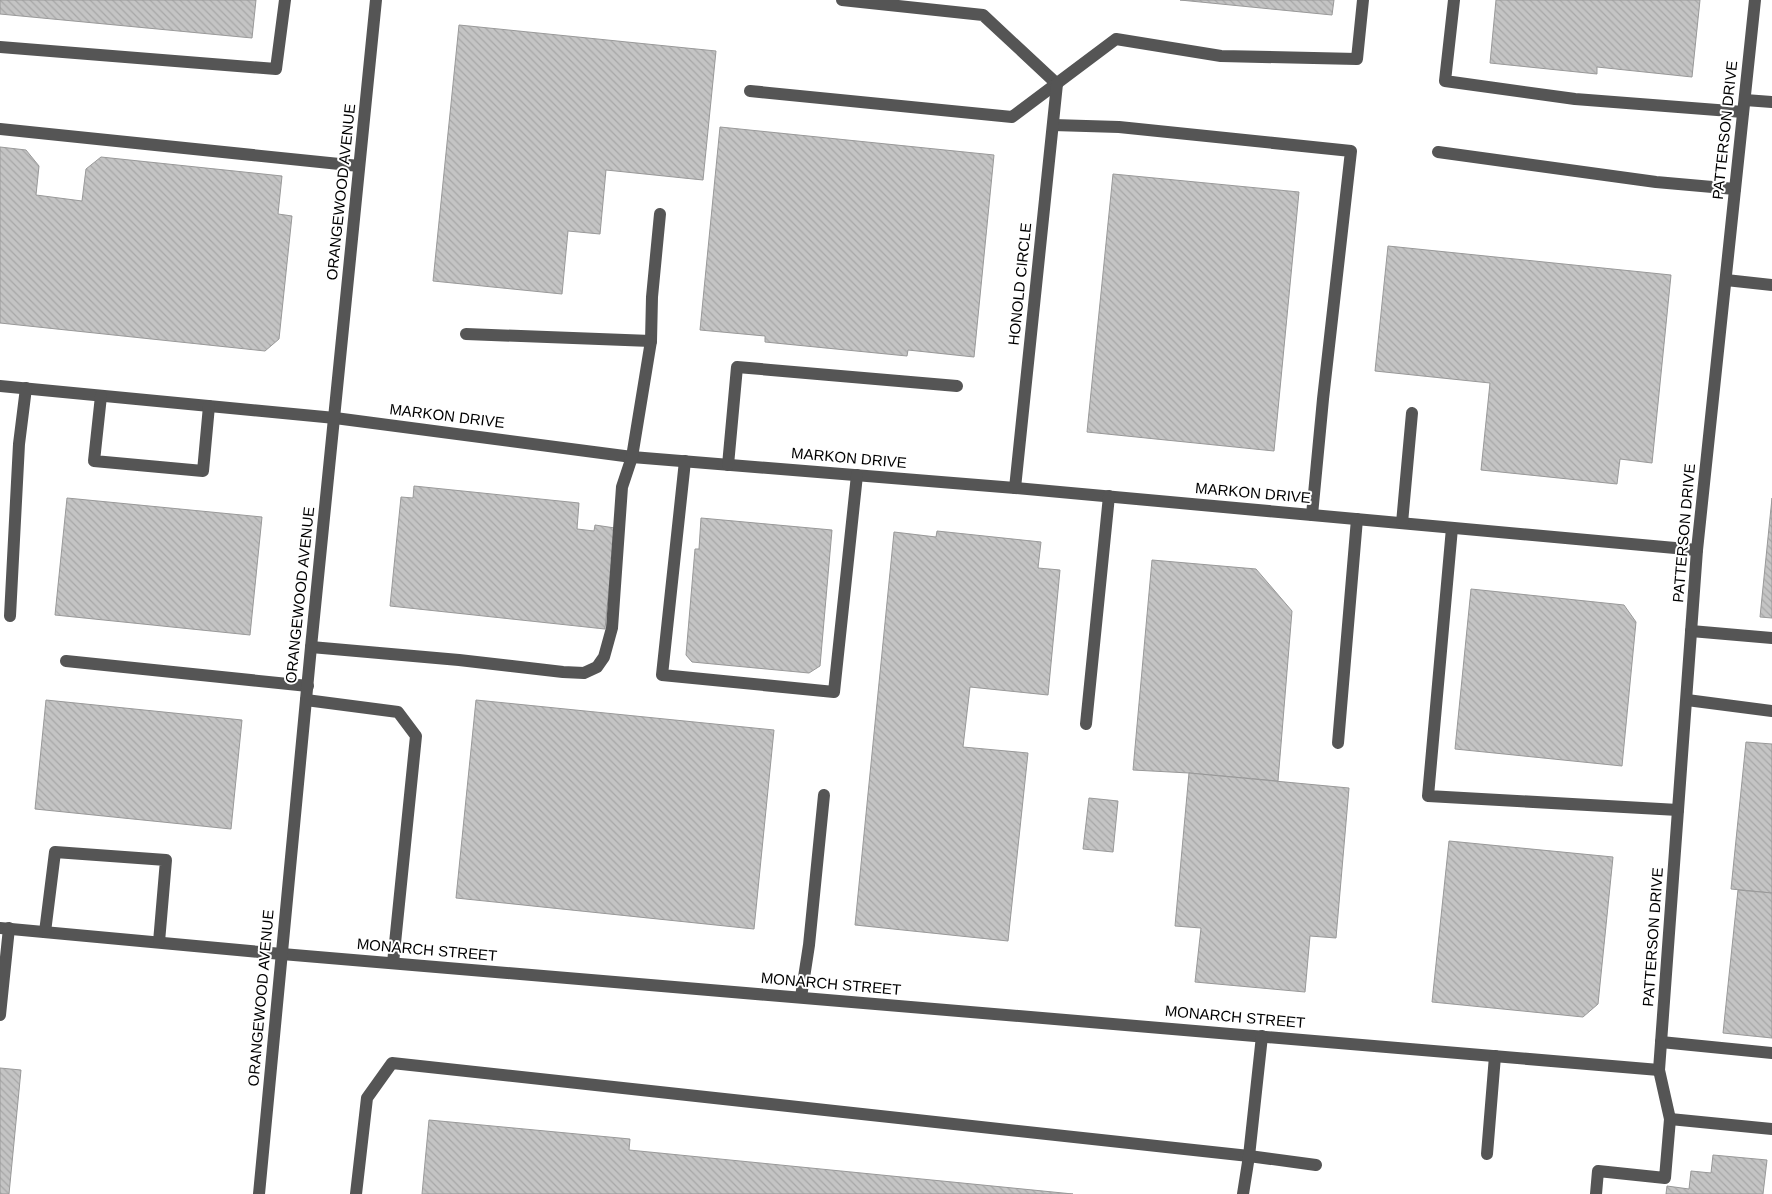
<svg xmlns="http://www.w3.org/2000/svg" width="1772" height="1194" font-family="Arial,sans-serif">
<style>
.building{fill:url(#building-back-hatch);stroke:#999}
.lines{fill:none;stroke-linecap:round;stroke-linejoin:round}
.minor{stroke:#555;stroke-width:12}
.labels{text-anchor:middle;stroke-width:4;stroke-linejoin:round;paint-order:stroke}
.street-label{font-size:15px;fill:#000;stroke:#fff}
</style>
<defs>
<pattern id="building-back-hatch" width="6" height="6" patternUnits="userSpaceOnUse" patternTransform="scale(1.25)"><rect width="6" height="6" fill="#c4c4c4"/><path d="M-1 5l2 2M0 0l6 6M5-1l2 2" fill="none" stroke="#a7a7a7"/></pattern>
</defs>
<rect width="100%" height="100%" fill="#fff"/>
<g class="building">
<polygon points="0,0 256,0 252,38 0,14"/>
<polygon points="1180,0 1334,0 1332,15"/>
<polygon points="1496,0 1700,0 1692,77 1597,67 1597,74 1490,63"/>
<polygon points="459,25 716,51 703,180 606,170 600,234 568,231 562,294 433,281"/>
<polygon points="720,127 994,155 974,357 908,350 907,356 765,342 765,336 700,330"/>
<polygon points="0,147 26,150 39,166 36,195 82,201 86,169 101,157 282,176 278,214 292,216 279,339 265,351 0,323"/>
<polygon points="1113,174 1299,192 1274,451 1087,432"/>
<polygon points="1388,246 1671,275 1652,463 1620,459 1617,484 1481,470 1490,383 1375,371"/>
<polygon points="414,486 579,503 577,529 594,531 595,525 615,528 605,629 390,606 401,497 413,498"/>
<polygon points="67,498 262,517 250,635 55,615"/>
<polygon points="1772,498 1772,618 1760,617"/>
<polygon points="701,518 832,530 820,666 809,673 692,662 686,655 695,549 699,549"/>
<polygon points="937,531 1041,542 1038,568 1060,570 1048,695 970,687 963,747 1028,753 1008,941 855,925 894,532 936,537"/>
<polygon points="1152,560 1256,569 1292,611 1278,781 1189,773 1133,770"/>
<polygon points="1471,589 1624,605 1636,622 1622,766 1455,749"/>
<polygon points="46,700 242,720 231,829 35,809"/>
<polygon points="476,700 774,730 754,929 456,898"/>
<polygon points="1746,742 1772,744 1772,893 1731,889"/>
<polygon points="1189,773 1349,788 1336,938 1310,936 1305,992 1195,982 1201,928 1175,926"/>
<polygon points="1089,798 1118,801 1113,852 1083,849"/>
<polygon points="1449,841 1613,857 1598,1004 1583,1017 1432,1002"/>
<polygon points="1738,890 1772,893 1772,1038 1723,1033"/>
<polygon points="0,1068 21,1070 9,1194 0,1194"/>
<polygon points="429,1120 630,1139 629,1150 1073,1194 422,1194"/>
<polygon points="1713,1155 1767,1160 1763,1194 1666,1194 1667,1186 1689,1189 1691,1171 1711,1173"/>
</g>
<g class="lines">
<g class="minor">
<polyline points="842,0 983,15 1057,84"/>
<polyline points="1454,0 1445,81 1575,99 1743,112"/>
<polyline points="0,47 276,69 285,0"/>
<polyline points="750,91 1012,117 1116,39 1221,56 1357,59 1363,0"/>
<polyline points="1745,100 1772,102"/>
<polyline points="1053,125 1119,127 1351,151 1323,399 1312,515"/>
<polyline points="0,129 359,166"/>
<polyline points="1438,152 1656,182 1735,189"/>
<polyline points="1726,280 1772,285"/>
<polyline points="651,341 652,297 660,214"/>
<polyline points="0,386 335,418 632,457 1015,488 1697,550"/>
<polyline points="101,396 94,461 203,471 209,406"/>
<polyline points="685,461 662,675 834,692 857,475"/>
<polyline points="728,465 737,367 957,386"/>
<polyline points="1015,488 1057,84"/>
<polyline points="1402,523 1412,413"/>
<polyline points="1452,528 1428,796 1678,810"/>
<polyline points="10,616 19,444 26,388"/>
<polyline points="1691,631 1772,638"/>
<polyline points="311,647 459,660 563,672 584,673 597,667 604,657 612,628 622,487 632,457 651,341 466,334"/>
<polyline points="66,661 308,686"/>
<polyline points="306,700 398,712 416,736 393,963"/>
<polyline points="1687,700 1772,711"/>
<polyline points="1086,724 1109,496"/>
<polyline points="1338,743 1357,519"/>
<polyline points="0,928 282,954 1659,1070"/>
<polyline points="45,932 55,852 166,860 159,942"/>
<polyline points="801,997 809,945 824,795"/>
<polyline points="0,1015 9,928"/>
<polyline points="1661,1042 1772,1053"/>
<polyline points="1670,1119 1772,1129"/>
<polyline points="1487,1154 1495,1056"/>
<polyline points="259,1194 311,647 376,0"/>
<polyline points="356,1194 367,1098 392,1063 1249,1156 1316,1165"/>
<polyline points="1243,1194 1249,1156 1262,1036"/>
<polyline points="1596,1194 1598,1171 1665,1178 1670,1119 1659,1070 1697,550 1755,0"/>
</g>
</g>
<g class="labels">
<g class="street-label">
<text transform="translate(1725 130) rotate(-84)" y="5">PATTERSON DRIVE</text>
<text transform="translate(341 192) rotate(-84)" y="5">ORANGEWOOD AVENUE</text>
<text transform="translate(1020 284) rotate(-84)" y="5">HONOLD CIRCLE</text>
<text transform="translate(447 416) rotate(7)" y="5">MARKON DRIVE</text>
<text transform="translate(849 458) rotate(5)" y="5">MARKON DRIVE</text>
<text transform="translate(1253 493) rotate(5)" y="5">MARKON DRIVE</text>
<text transform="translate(1684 533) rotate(-85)" y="5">PATTERSON DRIVE</text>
<text transform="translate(300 595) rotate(-84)" y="5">ORANGEWOOD AVENUE</text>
<text transform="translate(1653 937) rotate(-86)" y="5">PATTERSON DRIVE</text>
<text transform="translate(427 950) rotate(5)" y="5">MONARCH STREET</text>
<text transform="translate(831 984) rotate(5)" y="5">MONARCH STREET</text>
<text transform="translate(261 998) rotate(-85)" y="5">ORANGEWOOD AVENUE</text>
<text transform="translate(1235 1017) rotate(5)" y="5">MONARCH STREET</text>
</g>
</g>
</svg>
